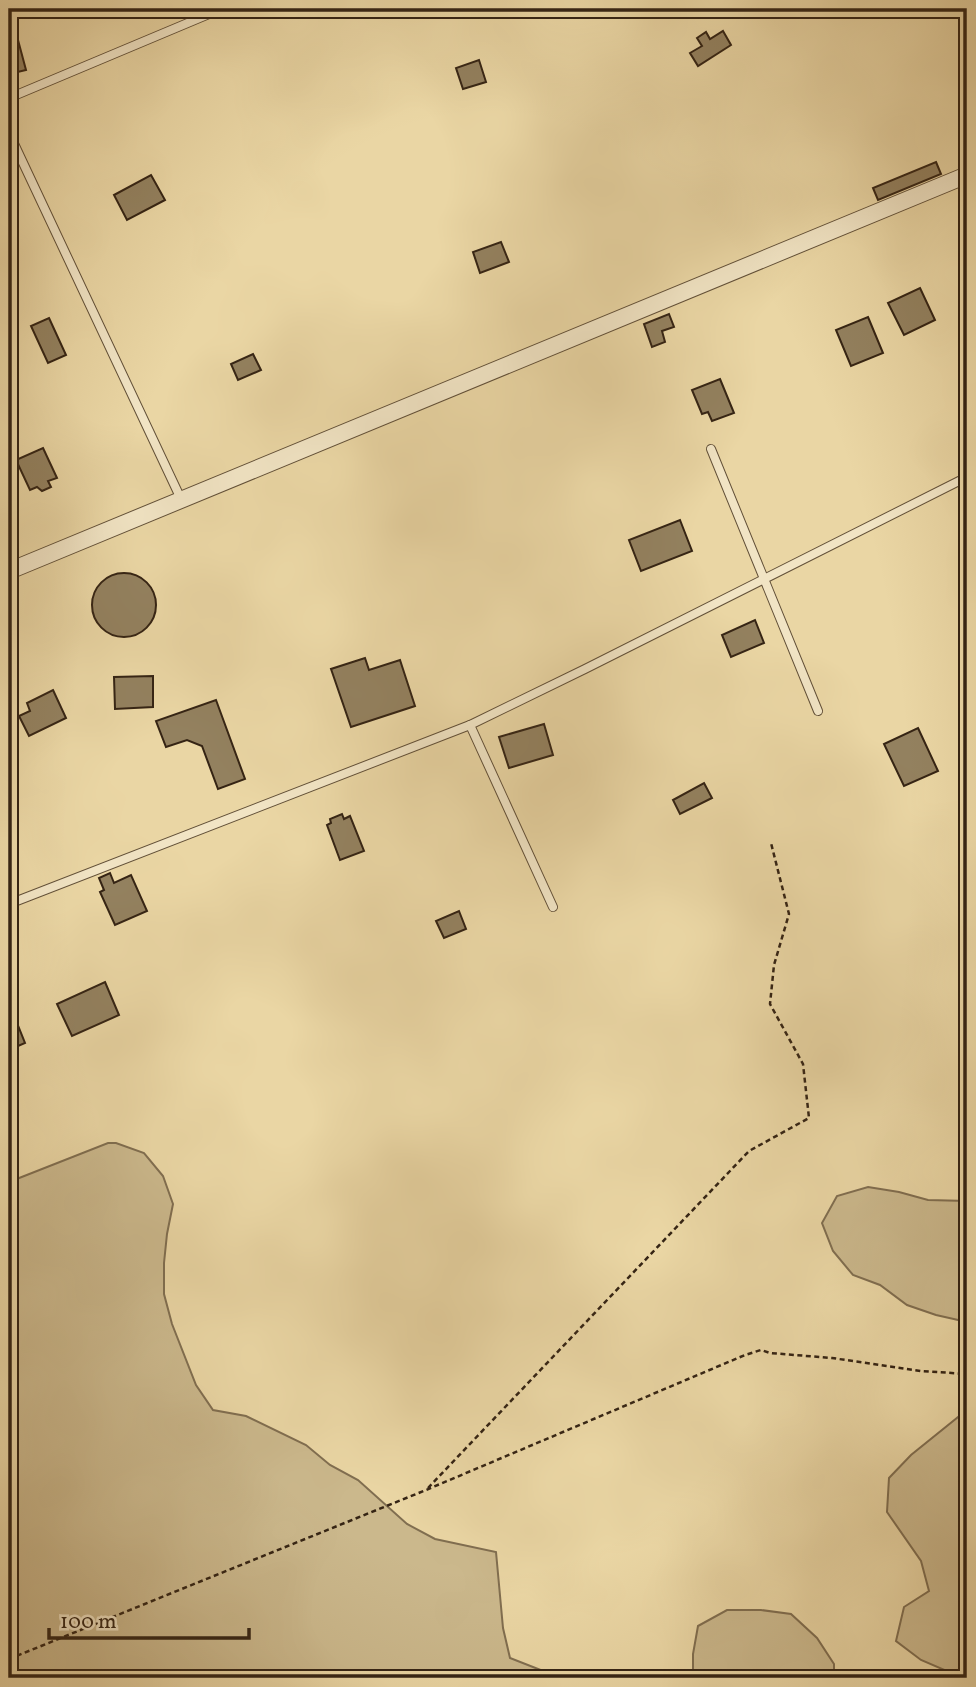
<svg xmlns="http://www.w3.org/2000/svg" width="976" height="1687" font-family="Vollkorn,serif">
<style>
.green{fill:#cbb88c;stroke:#806e50;stroke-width:2}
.building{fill:#93815f;stroke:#352414;stroke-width:2}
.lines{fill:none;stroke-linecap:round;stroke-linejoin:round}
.lane-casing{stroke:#625038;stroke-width:10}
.street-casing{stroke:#625038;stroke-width:18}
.path{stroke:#352414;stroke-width:2.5;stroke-dasharray:5 3.5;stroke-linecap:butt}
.lane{stroke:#f1e4c4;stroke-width:8}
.street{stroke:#f1e4c4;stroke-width:16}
</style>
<rect width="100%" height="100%" fill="#ead6a4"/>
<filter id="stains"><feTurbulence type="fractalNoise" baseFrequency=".00286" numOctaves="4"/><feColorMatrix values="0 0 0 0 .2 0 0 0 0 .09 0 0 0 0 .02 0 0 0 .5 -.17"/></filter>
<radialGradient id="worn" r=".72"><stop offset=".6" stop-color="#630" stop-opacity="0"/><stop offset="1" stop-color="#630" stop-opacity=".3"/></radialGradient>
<g class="green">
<polygon points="108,1143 116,1143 144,1153 163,1176 173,1204 167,1234 164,1263 164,1294 172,1324 196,1385 213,1410 246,1416 306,1445 330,1465 358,1480 407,1524 435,1539 496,1552 503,1628 510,1658 561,1678 9,1678 9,1182"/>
<polygon points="868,1187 899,1192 928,1200 967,1201 967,1322 936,1315 907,1305 880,1285 853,1275 833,1251 822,1223 837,1196"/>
<polygon points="967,1408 967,1678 963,1678 921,1660 896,1641 904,1607 929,1591 921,1561 887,1512 889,1478 911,1455 963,1413"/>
<polygon points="727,1610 761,1610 791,1614 817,1638 834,1664 834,1678 693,1678 693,1654 698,1626"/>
</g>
<g class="building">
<polygon points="723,31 731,45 698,66 690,53 702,46 697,38 706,32 710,39"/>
<polygon points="18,40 26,70 9,74 9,43"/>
<polygon points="479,60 486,82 463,89 456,68"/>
<polygon points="936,162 941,174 878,200 873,188"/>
<polygon points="151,175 165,200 127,220 114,195"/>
<polygon points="501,242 509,262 480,273 473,252"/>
<polygon points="920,288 935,320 904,335 888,303"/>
<polygon points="669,314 674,327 662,331 665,342 652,347 644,324"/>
<polygon points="868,317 883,353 851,366 836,330"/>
<polygon points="49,318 66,355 48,363 31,326"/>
<polygon points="253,354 261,370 238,380 231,364"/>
<polygon points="720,379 734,413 712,421 708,412 702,414 692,390"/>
<polygon points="43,448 57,478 48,481 51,487 42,491 37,487 30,490 16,460"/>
<polygon points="680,520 692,551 641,571 629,540"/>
<circle cx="124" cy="605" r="32"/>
<polygon points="755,620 764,643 731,657 722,635"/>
<polygon points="365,658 369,670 400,660 415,706 351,727 331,669"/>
<polygon points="153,676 153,707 115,709 114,677"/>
<polygon points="53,690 66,718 29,736 19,716 30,711 27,703"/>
<polygon points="216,700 245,779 218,789 202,746 187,740 166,747 156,721"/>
<polygon points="544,724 553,755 509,768 499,737"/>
<polygon points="918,728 938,771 904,786 884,744"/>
<polygon points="704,783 712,798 680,814 673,800"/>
<polygon points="342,814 344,819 350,816 364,851 340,860 327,825 331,823 330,819"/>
<polygon points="110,873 114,883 131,875 147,911 115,925 100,892 104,890 99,878"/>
<polygon points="459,911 466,929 444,938 436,921"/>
<polygon points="105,982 119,1015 72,1036 57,1004"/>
<polygon points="9,1003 25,1043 9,1050"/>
</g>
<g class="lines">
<g class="lane-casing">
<g id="lane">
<polyline points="9,98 221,9"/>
<polyline points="9,133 181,499"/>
<polyline points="711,449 818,711"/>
<polyline points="470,725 553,907"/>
<polyline points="9,904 470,725 585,669 967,477"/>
</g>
</g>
<g class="street-casing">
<polyline id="street" points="9,571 967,175"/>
</g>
<g class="path">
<polyline points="428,1488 749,1151 809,1118 803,1064 770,1004 774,965 789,914 771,843"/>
<polyline points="9,1659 426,1490 745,1355 761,1350 770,1353 832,1358 921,1371 967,1374"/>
</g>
<use href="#lane" class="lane"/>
<use href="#street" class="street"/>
</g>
<rect width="976" height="1687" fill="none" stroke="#ead6a4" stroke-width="35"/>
<rect x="10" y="10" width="955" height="1666" fill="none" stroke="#352414" stroke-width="3.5"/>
<rect x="18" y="18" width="941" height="1652" fill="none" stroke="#352414" stroke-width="2"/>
<path d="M49 1628v10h200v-10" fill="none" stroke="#352414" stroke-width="3.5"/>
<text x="60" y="1628" font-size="21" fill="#352414" stroke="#f1e4c4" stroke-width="5" paint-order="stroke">100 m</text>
<rect width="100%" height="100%" filter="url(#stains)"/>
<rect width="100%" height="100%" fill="url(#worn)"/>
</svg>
